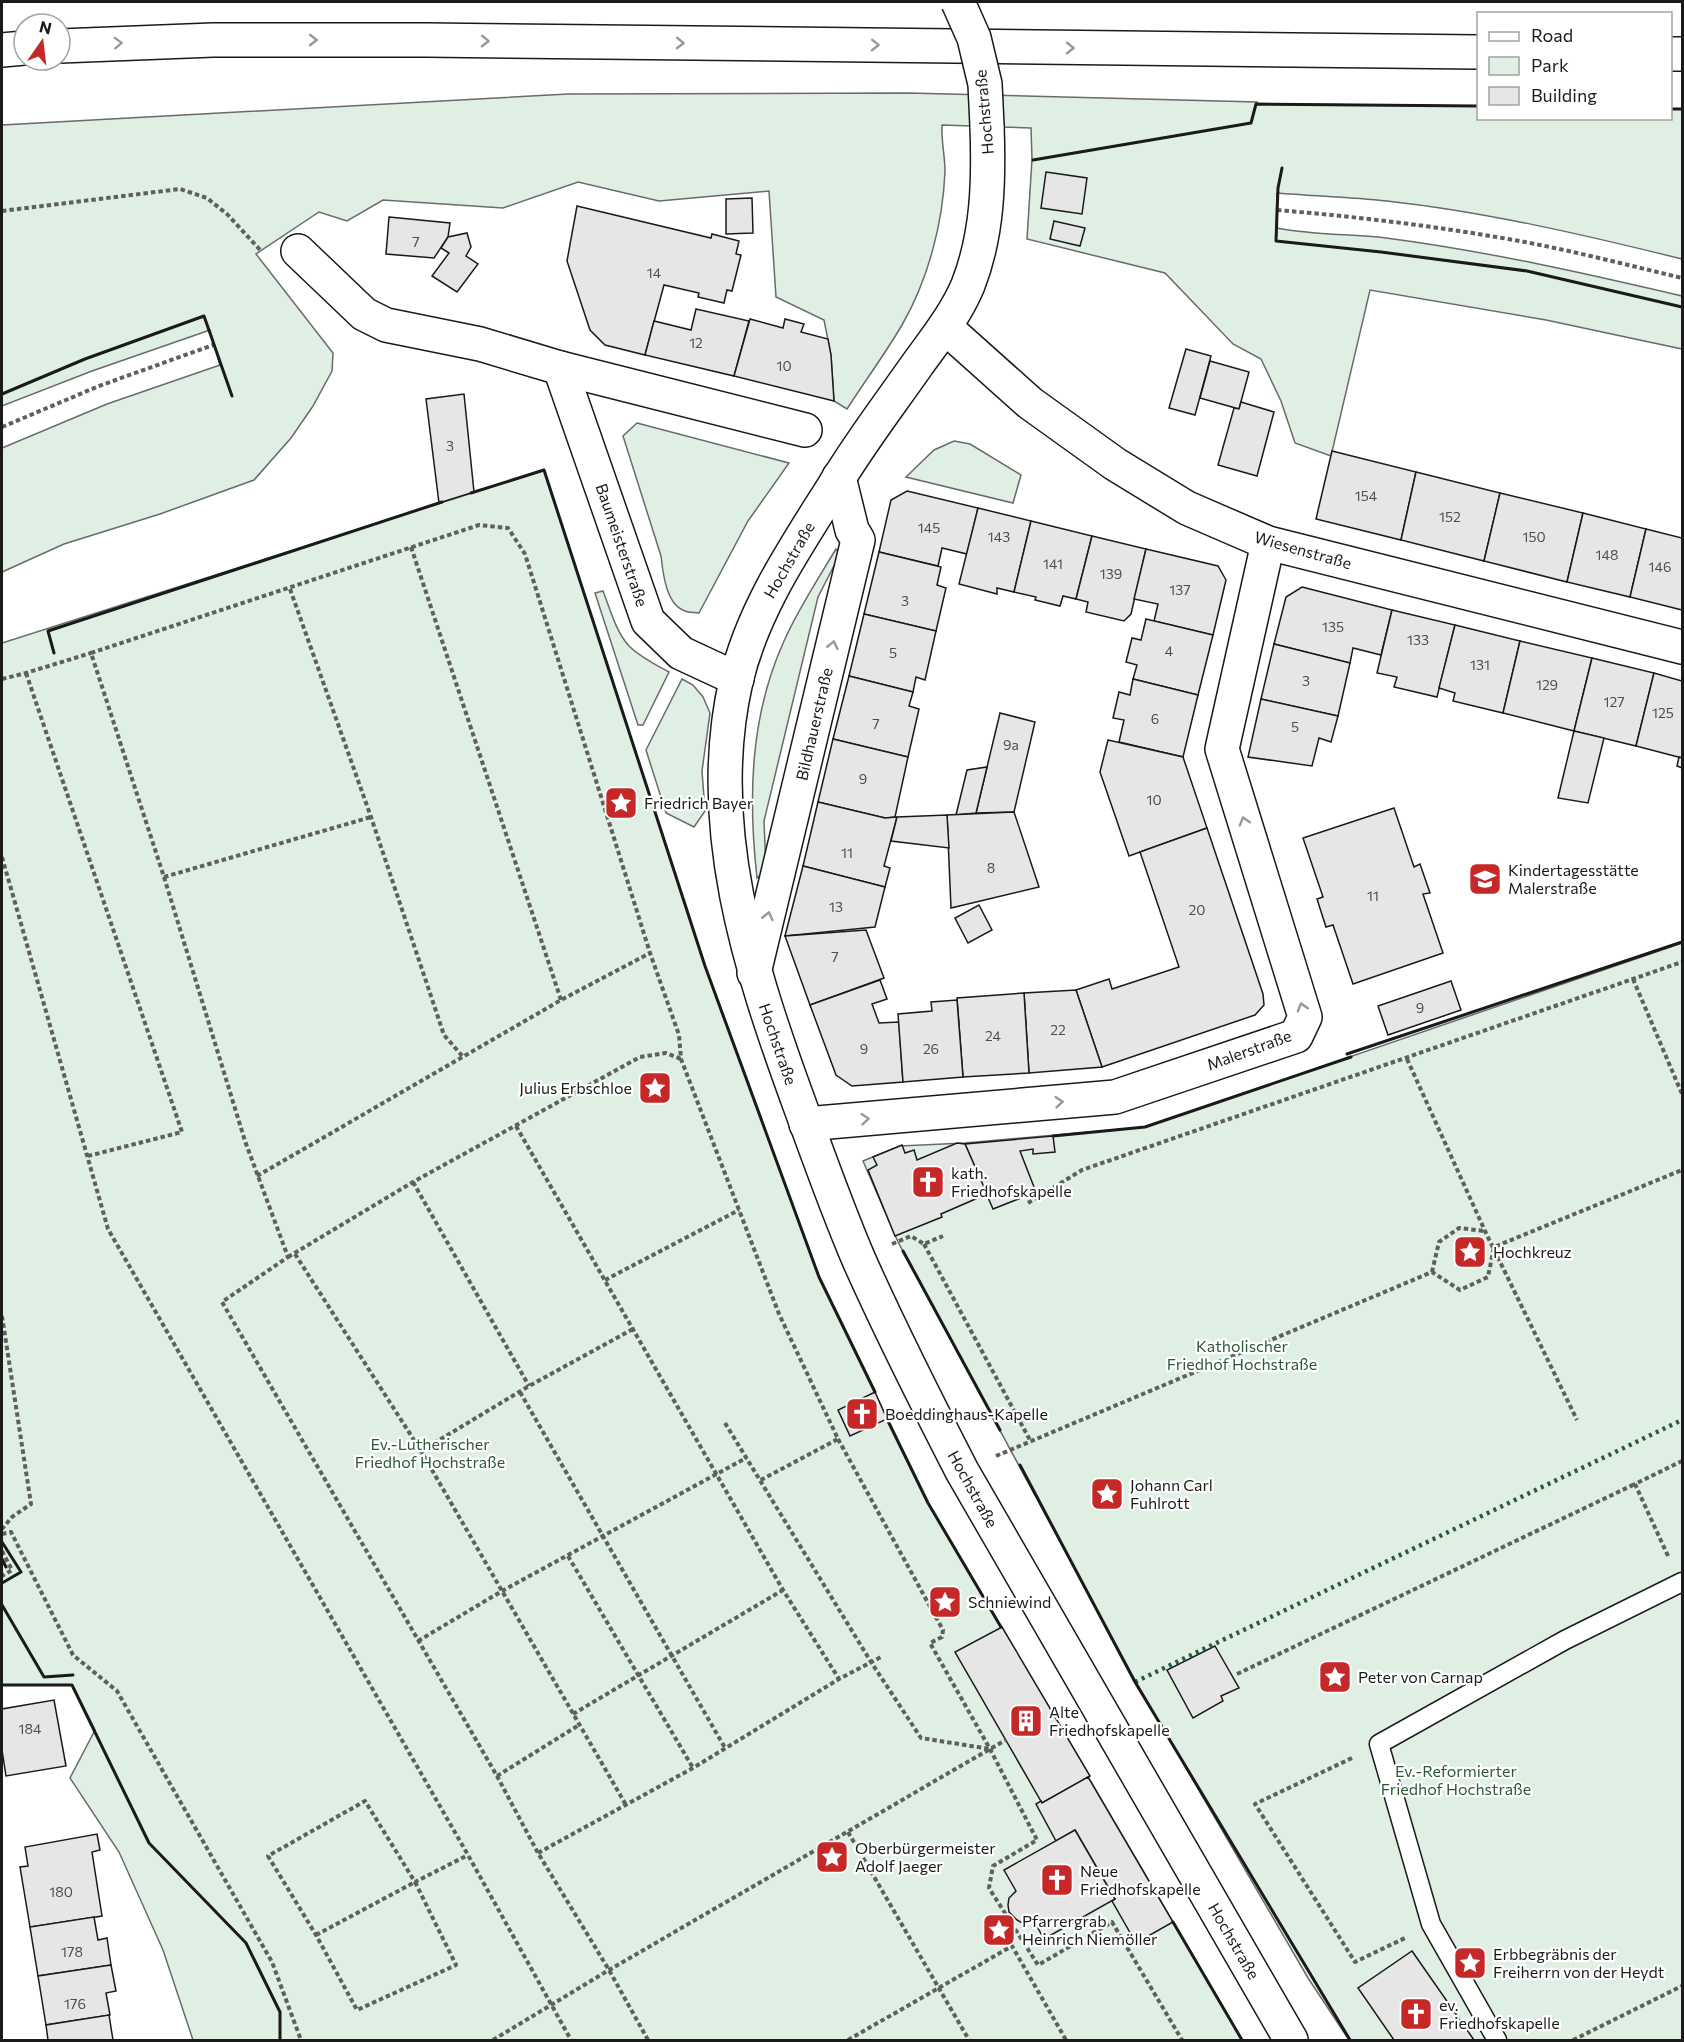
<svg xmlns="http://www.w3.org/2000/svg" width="1684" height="2042" font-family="Commissioner,sans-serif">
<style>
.green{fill:#e0efe3;stroke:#6a6a6a;stroke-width:1.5}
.building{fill:#e6e6e6;stroke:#1a1a1a;stroke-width:1.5}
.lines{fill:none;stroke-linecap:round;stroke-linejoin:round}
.service-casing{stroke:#1a1a1a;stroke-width:21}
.minor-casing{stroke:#1a1a1a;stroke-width:36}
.secondary-casing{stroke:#1a1a1a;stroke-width:36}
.motorway-casing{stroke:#1a1a1a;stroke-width:36}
.path{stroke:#5f5f5f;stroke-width:4;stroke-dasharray:4.5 3;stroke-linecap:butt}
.service{stroke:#fff;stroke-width:18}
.minor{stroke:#fff;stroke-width:33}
.secondary{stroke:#fff;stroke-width:33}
.motorway{stroke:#fff;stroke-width:33}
.secondary-bridge-casing{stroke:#1a1a1a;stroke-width:36;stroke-linecap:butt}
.secondary-bridge{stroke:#fff;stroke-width:33}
.hedge{stroke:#2b5a34;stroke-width:4.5;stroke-dasharray:3 4.5;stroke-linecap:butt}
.wall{stroke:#1a1a1a;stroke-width:3}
.oneway{stroke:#989898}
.labels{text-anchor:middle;stroke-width:4.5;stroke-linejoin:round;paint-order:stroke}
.number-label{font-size:14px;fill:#4d4d4d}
.street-label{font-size:16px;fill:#1a1a1a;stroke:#fff}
.poi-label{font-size:16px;fill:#1a1a1a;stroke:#fff;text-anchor:start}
.park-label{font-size:16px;fill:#2b5a34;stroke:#fff}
</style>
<rect width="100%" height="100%" fill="#fff"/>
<g class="green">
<path d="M908 93 1257 102V104L1478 106V118H1670L1671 109H1682V259C1585 235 1486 212 1387 201 1350 197 1313 196 1277 193L1276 228C1312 235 1350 234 1386 238 1486 251 1584 273 1682 296V349L1546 320 1370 290 1331 456 1295 443 1281 401 1261 359 1233 344 1165 273 1027 239 1032 159 1031 128 942 125C941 140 945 156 945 171 943 223 928 280 902 325 885 354 865 381 847 409L834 401 831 355 824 320 776 297 769 191 659 201 578 182 503 208 383 200 347 221 319 212 256 254 333 353 332 371 313 406 291 438 254 480 160 514 64 544 2 572V448L107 404 220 365 210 330 92 371 2 406V125L568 94Z"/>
<path d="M637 423 789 463 748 521 699 613C695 612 689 613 685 611 666 605 663 573 661 556L623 436Z"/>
<polygon points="954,441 970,444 1021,475 1013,503 906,477 934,450"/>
<polygon points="544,470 705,966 819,1277 928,1503 1242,2040 193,2040 163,1950 119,1852 70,1778 95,1730 72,1685 2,1685 2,643"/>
<path d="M836 549 840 554 818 597 764 821 766 870 757 878C748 797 750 716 784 641 798 609 818 579 836 549Z"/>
<path d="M603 591C610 609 616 632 629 646 640 657 656 665 669 672L643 725H638L595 593Z"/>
<polygon points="682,679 693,685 703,697 710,713 702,771 705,811 694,827 666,813 646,750"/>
<polygon points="1682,943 1682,2040 1349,2040 1308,1978 1136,1682 898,1242 863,1161 900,1146 965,1143 1145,1127"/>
</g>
<g class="building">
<polygon points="1046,172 1087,178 1082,214 1041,208"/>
<polygon points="752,198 753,233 726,234 726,199"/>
<polygon points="577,206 711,238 712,234 739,241 736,254 741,255 732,291 727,290 724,303 698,297 699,293 664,285 645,355 605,345 590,330 567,261"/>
<polygon points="389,217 450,223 448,237 434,258 386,254"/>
<polygon points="1054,221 1085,228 1080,246 1050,239"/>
<polygon points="467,233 471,247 466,256 478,264 457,292 432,276 449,253 441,248 448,237"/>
<polygon points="696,309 749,321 734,376 645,355 654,321 691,330"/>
<polygon points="750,319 783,328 785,319 804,324 801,332 828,339 831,355 834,401 734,376"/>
<polygon points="1186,349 1211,356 1195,415 1169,408"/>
<polygon points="1210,361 1249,372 1239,409 1200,398"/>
<polygon points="464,394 474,492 439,503 426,399"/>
<polygon points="1241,402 1274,412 1257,476 1218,465 1234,408 1239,409"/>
<polygon points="1332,451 1416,472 1401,540 1316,519"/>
<polygon points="1416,472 1500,493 1484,561 1401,540"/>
<polygon points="907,491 978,508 967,554 942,548 938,566 879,552 891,500"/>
<polygon points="1500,493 1583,513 1567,582 1484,561"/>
<polygon points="978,508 1031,521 1014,592 997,588 997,594 959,584"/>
<polygon points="1583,513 1646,529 1630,597 1567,582"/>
<polygon points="1031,521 1092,536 1076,599 1063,596 1060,606 1035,600 1036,597 1014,592"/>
<polygon points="1646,529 1682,538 1682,610 1630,597"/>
<polygon points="1092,536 1146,549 1131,614 1124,621 1086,612 1088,602 1076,599"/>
<polygon points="1146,549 1218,566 1226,580 1213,635 1154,621 1158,604 1134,599"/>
<polygon points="879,552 941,567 937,585 946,588 936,631 864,614"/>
<polygon points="1302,587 1392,610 1381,655 1353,648 1350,663 1274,644 1286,597"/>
<polygon points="1392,610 1455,625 1437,697 1394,687 1397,677 1377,673"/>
<polygon points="864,614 936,631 925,680 916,677 913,692 849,676"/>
<polygon points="1146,619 1213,635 1198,695 1133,679 1137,665 1126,662 1132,638 1141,640"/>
<polygon points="1455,625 1520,641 1503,713 1453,701 1455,693 1439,688"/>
<polygon points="1520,641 1592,658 1574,731 1503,713"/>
<polygon points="1274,644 1350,663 1338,716 1261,699"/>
<polygon points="1592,658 1654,673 1636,746 1574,731"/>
<polygon points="1654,673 1682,681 1682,758 1636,746"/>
<polygon points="849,676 913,692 909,706 919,709 908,757 833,739"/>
<polygon points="1133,679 1198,695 1183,757 1119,742 1124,720 1113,718 1119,692 1130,695"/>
<polygon points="1261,699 1338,716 1331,742 1319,738 1312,766 1248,757"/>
<polygon points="1000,713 1035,722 1014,812 976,813"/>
<polygon points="1574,731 1604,738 1588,803 1558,798"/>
<polygon points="833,739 908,757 895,817 885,818 818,802"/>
<polygon points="1108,740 1183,757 1207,828 1129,856 1100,772"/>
<polygon points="1679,757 1682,758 1682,768 1677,766"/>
<polygon points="987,767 976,813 956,815 967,770"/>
<polygon points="818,802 885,818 897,817 884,866 890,868 885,887 803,866"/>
<polygon points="1394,808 1414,867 1420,864 1430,893 1423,894 1443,953 1353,984 1333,925 1326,927 1317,899 1323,897 1303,838"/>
<polygon points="1014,812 1039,887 951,908 947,815"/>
<polygon points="947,815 949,848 891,841 897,817"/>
<polygon points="1207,828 1263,994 1264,1005 1255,1015 1102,1067 1076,990 1109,979 1112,989 1179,967 1140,852"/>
<polygon points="803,866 885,887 875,927 785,936"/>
<polygon points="979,905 992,930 968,943 955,918"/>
<polygon points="866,930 884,978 810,1005 785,936"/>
<polygon points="880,980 887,999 872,1004 879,1023 899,1022 903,1082 852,1086 836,1075 810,1005"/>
<polygon points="1451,981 1461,1010 1388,1035 1378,1006"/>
<polygon points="1076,990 1102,1067 1029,1073 1024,993"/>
<polygon points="1024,993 1029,1073 963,1077 957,998"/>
<polygon points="957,1000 963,1077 903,1082 898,1014 932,1011 931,1002"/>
<polygon points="1053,1136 1055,1152 1033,1154 1033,1149 1020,1151 1036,1192 993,1209 965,1144"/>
<polygon points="957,1143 965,1144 987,1194 941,1214 942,1217 895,1236 868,1170 877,1165 873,1157 902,1145 905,1153 914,1150 917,1160"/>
<polygon points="875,1392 887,1419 850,1436 838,1410"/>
<polygon points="1002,1627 1090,1776 1042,1803 955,1652"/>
<polygon points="1215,1646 1239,1688 1221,1696 1223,1701 1193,1718 1167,1670"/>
<polygon points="54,1700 66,1766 6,1776 2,1750 2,1709"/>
<polygon points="1088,1777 1173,1922 1136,1943 1112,1901 1115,1899 1075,1830 1056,1841 1036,1804 1041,1801 1042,1803"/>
<polygon points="1075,1830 1115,1899 1044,1939 1034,1921 1022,1923 1017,1920 1009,1912 1008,1905 1009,1898 1016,1891 1004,1870"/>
<polygon points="97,1834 100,1850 92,1852 102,1916 30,1927 20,1867 28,1866 25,1847"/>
<polygon points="94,1917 98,1940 107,1938 111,1965 38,1976 30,1927"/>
<polygon points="1412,1951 1474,2040 1394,2040 1358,1988"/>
<polygon points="111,1965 116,1991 106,1993 110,2015 46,2025 38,1976"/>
<polygon points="109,2015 113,2040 48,2040 46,2025"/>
</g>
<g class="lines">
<g class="service-casing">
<polyline id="service" points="1497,2040 1431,1924 1379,1744 1565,1640 1682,1582"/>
</g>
<g class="minor-casing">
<g id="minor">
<polyline points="298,251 364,314 386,325 480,344 560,368 805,430"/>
<polyline points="945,327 1030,403 1115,464 1187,508 1268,543 1682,647"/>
<polyline points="560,368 648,621 681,653 737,679"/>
<polyline points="754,973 858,540 852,530 839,477"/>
<polyline points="806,1124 1115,1097 1296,1036 1305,1017 1222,749 1268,543"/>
</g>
</g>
<g class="secondary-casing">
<path id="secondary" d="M987 126C989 180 988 234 968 285 956 314 935 340 917 365 889 405 859 444 834 486 795 548 753 609 736 681 703 825 750 969 799 1103 818 1155 837 1209 859 1260 891 1332 926 1401 962 1471L1291 2040"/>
</g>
<g class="motorway-casing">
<g id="motorway">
<polyline points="60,46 213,40 426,40 1478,52"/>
<polyline points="2,50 24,48"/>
<polyline points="1670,54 1682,54"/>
</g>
</g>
<g class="path">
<path d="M1277 210C1348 216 1419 224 1490 236 1555 246 1619 263 1682 278"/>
<polyline points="2,211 180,189 207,198 228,215 261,251"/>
<polyline points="2,427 99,386 213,345"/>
<polyline points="411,547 561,1000"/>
<polyline points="290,589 371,817 444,1035 464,1058"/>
<polyline points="26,673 182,1132 88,1156"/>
<polyline points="2,679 26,673 91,653"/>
<polyline points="2,857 108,1229 468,1855 571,2040"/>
<polyline points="164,877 371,817"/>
<polyline points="1633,979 1682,1094"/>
<polyline points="1407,1059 1485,1231 1577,1420"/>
<polyline points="516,1126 783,1590 839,1679"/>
<polyline points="257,1176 561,1000 650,953"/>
<polyline points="413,1182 529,1386"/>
<polyline points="1028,1203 1082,1170 1682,962"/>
<polyline points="892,1244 911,1236 924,1244 943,1236"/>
<polyline points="924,1244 1031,1442"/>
<polyline points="295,1254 421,1451 626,1805"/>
<polyline points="288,1257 413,1182 640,1057 666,1053 681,1059"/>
<polyline points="1432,1272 1439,1242 1459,1228 1484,1231"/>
<polyline points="605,1280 739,1210"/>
<polyline points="2,1316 31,1504 12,1517 2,1529"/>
<polyline points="520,1392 725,1748"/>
<polyline points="725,1423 871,1662 921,1738 990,1749 1006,1740"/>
<polyline points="838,1439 943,1630 942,1637 930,1643 990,1749 1037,1840 993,1866 989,1888 1038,1965 1112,1922 1182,2040"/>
<polyline points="421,1451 529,1386 633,1329"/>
<polyline points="996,1456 1432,1272 1460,1290 1488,1277 1494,1247 1682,1170"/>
<polyline points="2,1534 11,1532 73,1655 117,1691 272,1962 301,2040"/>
<polyline points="2,1551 12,1570 2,1576"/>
<polyline points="568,1556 693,1768"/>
<polyline points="1668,1556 1635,1484 1682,1461"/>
<polyline points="418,1641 502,1591 746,1458"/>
<polyline points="1237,1674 1635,1484"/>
<polyline points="573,1714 783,1590"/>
<polyline points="1352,1758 1255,1804 1355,1962 1405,1938"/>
<polyline points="497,1776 579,1725"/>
<polyline points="848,1832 969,2040"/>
<polyline points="538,1853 693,1768 839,1679 883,1656"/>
<polyline points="316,1935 415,1882 456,1965 357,2010 316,1935 268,1856 365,1801 415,1882 468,1855"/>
<polyline points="493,2040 609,1970 990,1749"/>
<polyline points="648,2040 609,1970 538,1853 497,1776 222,1302 288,1257 245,1141 164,877 91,653 479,525 508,528 525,554 650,953 679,1035 681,1059 779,1314 838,1439 759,1481"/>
<polyline points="848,2040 1012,1946 1066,2040"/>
<polyline points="1573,2040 1682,1986"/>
</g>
<use href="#service" class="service"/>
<use href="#minor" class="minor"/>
<use href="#secondary" class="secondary"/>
<use href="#motorway" class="motorway"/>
<g class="secondary-bridge-casing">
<polyline id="secondary-bridge" points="958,2 974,38 985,84 987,126"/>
</g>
<use href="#secondary-bridge" class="secondary-bridge"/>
<polyline class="hedge" points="1135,1682 1682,1420"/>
<g class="wall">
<polyline points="1670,109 1682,109"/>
<polyline points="1033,160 1251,123 1256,104 1478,106"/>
<polyline points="1282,168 1278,188 1276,241 1381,252 1527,271 1682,307"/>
<polyline points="2,394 85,359 204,316 232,396"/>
<polyline points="471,493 544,470 705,966 819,1277 875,1392"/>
<polyline points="54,653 48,631 442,502"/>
<polyline points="1347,1054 1682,942"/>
<polyline points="1053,1136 1145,1127 1351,1057"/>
<polyline points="903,1251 1000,1430"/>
<polyline points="887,1419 928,1503 1001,1627"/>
<polyline points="1020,1465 1135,1682 1350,2040"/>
<polyline points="2,1559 6,1567"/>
<polyline points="2,1583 21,1572 2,1542"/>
<polyline points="2,1605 44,1677 73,1675"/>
<polyline points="2,1685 72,1685 149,1843 246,1943 280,2012 280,2040"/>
<polyline points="1173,1922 1242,2040"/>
</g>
</g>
<defs><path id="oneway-chevron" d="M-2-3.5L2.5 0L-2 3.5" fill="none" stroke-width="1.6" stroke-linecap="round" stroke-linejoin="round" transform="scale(1.5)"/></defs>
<g class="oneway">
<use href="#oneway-chevron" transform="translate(313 40)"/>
<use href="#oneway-chevron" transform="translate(485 41) rotate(1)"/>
<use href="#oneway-chevron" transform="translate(118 43) rotate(-2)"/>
<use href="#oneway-chevron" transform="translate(680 43) rotate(1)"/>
<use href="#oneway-chevron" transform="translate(875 45) rotate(1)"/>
<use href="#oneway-chevron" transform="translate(1070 48) rotate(1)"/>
<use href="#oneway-chevron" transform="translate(833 645) rotate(-77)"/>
<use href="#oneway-chevron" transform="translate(1244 821) rotate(-107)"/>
<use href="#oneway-chevron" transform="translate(768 916) rotate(-77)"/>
<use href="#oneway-chevron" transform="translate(1302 1007) rotate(-107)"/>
<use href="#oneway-chevron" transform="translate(1059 1102) rotate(-5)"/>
<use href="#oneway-chevron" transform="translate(865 1119) rotate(-5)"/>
</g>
<defs>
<g id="sight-square" transform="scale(1.725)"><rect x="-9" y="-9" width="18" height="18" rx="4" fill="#c62828" stroke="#fff"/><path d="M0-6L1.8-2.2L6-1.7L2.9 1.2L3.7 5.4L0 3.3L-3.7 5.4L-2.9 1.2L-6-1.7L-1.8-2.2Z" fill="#fff"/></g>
<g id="school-square" transform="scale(1.725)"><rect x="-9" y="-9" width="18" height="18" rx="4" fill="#c62828" stroke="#fff"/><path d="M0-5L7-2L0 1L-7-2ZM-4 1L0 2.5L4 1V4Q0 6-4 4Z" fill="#fff"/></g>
<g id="church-square" transform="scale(1.725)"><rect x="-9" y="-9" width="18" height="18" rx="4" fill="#c62828" stroke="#fff"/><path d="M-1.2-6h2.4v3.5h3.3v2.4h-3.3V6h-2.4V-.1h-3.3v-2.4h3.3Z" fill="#fff"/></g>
<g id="building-square" transform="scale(1.725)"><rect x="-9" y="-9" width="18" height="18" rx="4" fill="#c62828" stroke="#fff"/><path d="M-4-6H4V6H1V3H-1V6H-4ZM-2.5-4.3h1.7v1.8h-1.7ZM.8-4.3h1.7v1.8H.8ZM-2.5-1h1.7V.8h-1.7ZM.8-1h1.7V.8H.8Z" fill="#fff"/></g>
</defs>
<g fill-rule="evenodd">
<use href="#sight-square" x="621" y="803"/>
<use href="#school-square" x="1485" y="879"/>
<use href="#sight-square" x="655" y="1088"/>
<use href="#church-square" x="928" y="1182"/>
<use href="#sight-square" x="1470" y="1252"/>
<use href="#church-square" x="862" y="1414"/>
<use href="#sight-square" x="1107" y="1494"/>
<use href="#sight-square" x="945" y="1602"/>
<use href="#sight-square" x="1335" y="1677"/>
<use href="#building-square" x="1026" y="1721"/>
<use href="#sight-square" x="832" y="1857"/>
<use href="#church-square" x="1057" y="1880"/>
<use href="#sight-square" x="999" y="1930"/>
<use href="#sight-square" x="1470" y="1963"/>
<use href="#church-square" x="1416" y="2014"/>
</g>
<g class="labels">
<g class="number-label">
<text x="416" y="247">7</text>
<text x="654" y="278">14</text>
<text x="696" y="348">12</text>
<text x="784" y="371">10</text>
<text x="450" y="451">3</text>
<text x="1366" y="501">154</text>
<text x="1450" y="522">152</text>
<text x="929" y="533">145</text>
<text x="999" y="542">143</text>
<text x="1534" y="542">150</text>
<text x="1607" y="560">148</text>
<text x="1053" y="569">141</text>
<text x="1660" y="572">146</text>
<text x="1111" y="579">139</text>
<text x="1180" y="595">137</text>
<text x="905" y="606">3</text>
<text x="1333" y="632">135</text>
<text x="1418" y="645">133</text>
<text x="1169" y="656">4</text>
<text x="893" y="658">5</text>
<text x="1480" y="670">131</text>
<text x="1306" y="686">3</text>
<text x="1547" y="690">129</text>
<text x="1614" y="707">127</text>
<text x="1663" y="718">125</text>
<text x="1155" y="724">6</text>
<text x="876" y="729">7</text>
<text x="1295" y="732">5</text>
<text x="1011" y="750">9a</text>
<text x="863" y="784">9</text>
<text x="1154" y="805">10</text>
<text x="847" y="858">11</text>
<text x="991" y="873">8</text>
<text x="1373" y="901">11</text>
<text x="836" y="912">13</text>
<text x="1197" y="915">20</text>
<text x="835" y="962">7</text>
<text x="1420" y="1013">9</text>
<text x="1058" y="1035">22</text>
<text x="993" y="1041">24</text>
<text x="864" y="1054">9</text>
<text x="931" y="1054">26</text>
<text x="30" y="1734">184</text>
<text x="61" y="1897">180</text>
<text x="72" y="1957">178</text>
<text x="75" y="2009">176</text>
</g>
<g class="street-label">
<text transform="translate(984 112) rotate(-95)" y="6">Hochstraße</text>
<text transform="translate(622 545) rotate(71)" y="6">Baumeisterstraße</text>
<text transform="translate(1303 550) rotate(16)" y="6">Wiesenstraße</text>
<text transform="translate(789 560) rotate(-60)" y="6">Hochstraße</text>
<text transform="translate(814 724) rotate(-77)" y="6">Bildhauerstraße</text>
<text transform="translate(778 1044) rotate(71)" y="6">Hochstraße</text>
<text transform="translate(1249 1050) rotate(-20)" y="6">Malerstraße</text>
<text transform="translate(973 1489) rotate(61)" y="6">Hochstraße</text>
<text transform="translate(1234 1941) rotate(60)" y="6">Hochstraße</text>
</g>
<g class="poi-label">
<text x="644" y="809">Friedrich Bayer</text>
<text x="1508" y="876">Kindertagesstätte<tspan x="1508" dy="18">Malerstraße</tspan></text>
<text x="632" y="1094" text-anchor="end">Julius Erbschloe</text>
<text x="951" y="1179">kath.<tspan x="951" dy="18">Friedhofskapelle</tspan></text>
<text x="1493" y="1258">Hochkreuz</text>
<text x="885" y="1420">Boeddinghaus-Kapelle</text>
<text x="1130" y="1491">Johann Carl<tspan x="1130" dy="18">Fuhlrott</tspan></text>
<text x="968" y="1608">Schniewind</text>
<text x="1358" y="1683">Peter von Carnap</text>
<text x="1049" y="1718">Alte<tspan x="1049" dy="18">Friedhofskapelle</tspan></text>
<text x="855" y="1854">Oberbürgermeister<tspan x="855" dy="18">Adolf Jaeger</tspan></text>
<text x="1080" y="1877">Neue<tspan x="1080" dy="18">Friedhofskapelle</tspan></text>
<text x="1022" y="1927">Pfarrergrab<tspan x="1022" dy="18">Heinrich Niemöller</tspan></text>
<text x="1493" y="1960">Erbbegräbnis der<tspan x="1493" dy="18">Freiherrn von der Heydt</tspan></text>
<text x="1439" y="2011">ev.<tspan x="1439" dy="18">Friedhofskapelle</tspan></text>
</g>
<g class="park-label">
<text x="1242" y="1352">Katholischer<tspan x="1242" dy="18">Friedhof Hochstraße</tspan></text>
<text x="430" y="1450">Ev.-Lutherischer<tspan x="430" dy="18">Friedhof Hochstraße</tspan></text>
<text x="1456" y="1777">Ev.-Reformierter<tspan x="1456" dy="18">Friedhof Hochstraße</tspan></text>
</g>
</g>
<rect width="1684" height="2042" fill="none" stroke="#1a1a1a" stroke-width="6"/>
<rect x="1477" y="12" width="195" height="108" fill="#ffffff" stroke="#a3a3a3" stroke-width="1.5"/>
<rect x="1489" y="32" width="30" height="9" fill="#ffffff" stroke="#a3a3a3" stroke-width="1.5"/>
<text x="1531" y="42" font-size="18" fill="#1a1a1a">Road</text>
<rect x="1489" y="57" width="30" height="18" fill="#e0efe3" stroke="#a3a3a3" stroke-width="1.5"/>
<text x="1531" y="72" font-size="18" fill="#1a1a1a">Park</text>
<rect x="1489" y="87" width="30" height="18" fill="#e6e6e6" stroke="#a3a3a3" stroke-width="1.5"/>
<text x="1531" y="102" font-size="18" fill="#1a1a1a">Building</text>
<g transform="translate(42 42) rotate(14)"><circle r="28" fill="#ffffff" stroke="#a3a3a3" stroke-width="1.5"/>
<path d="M0-4.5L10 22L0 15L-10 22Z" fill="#c62828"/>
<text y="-9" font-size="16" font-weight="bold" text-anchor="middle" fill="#1a1a1a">N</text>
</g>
</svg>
